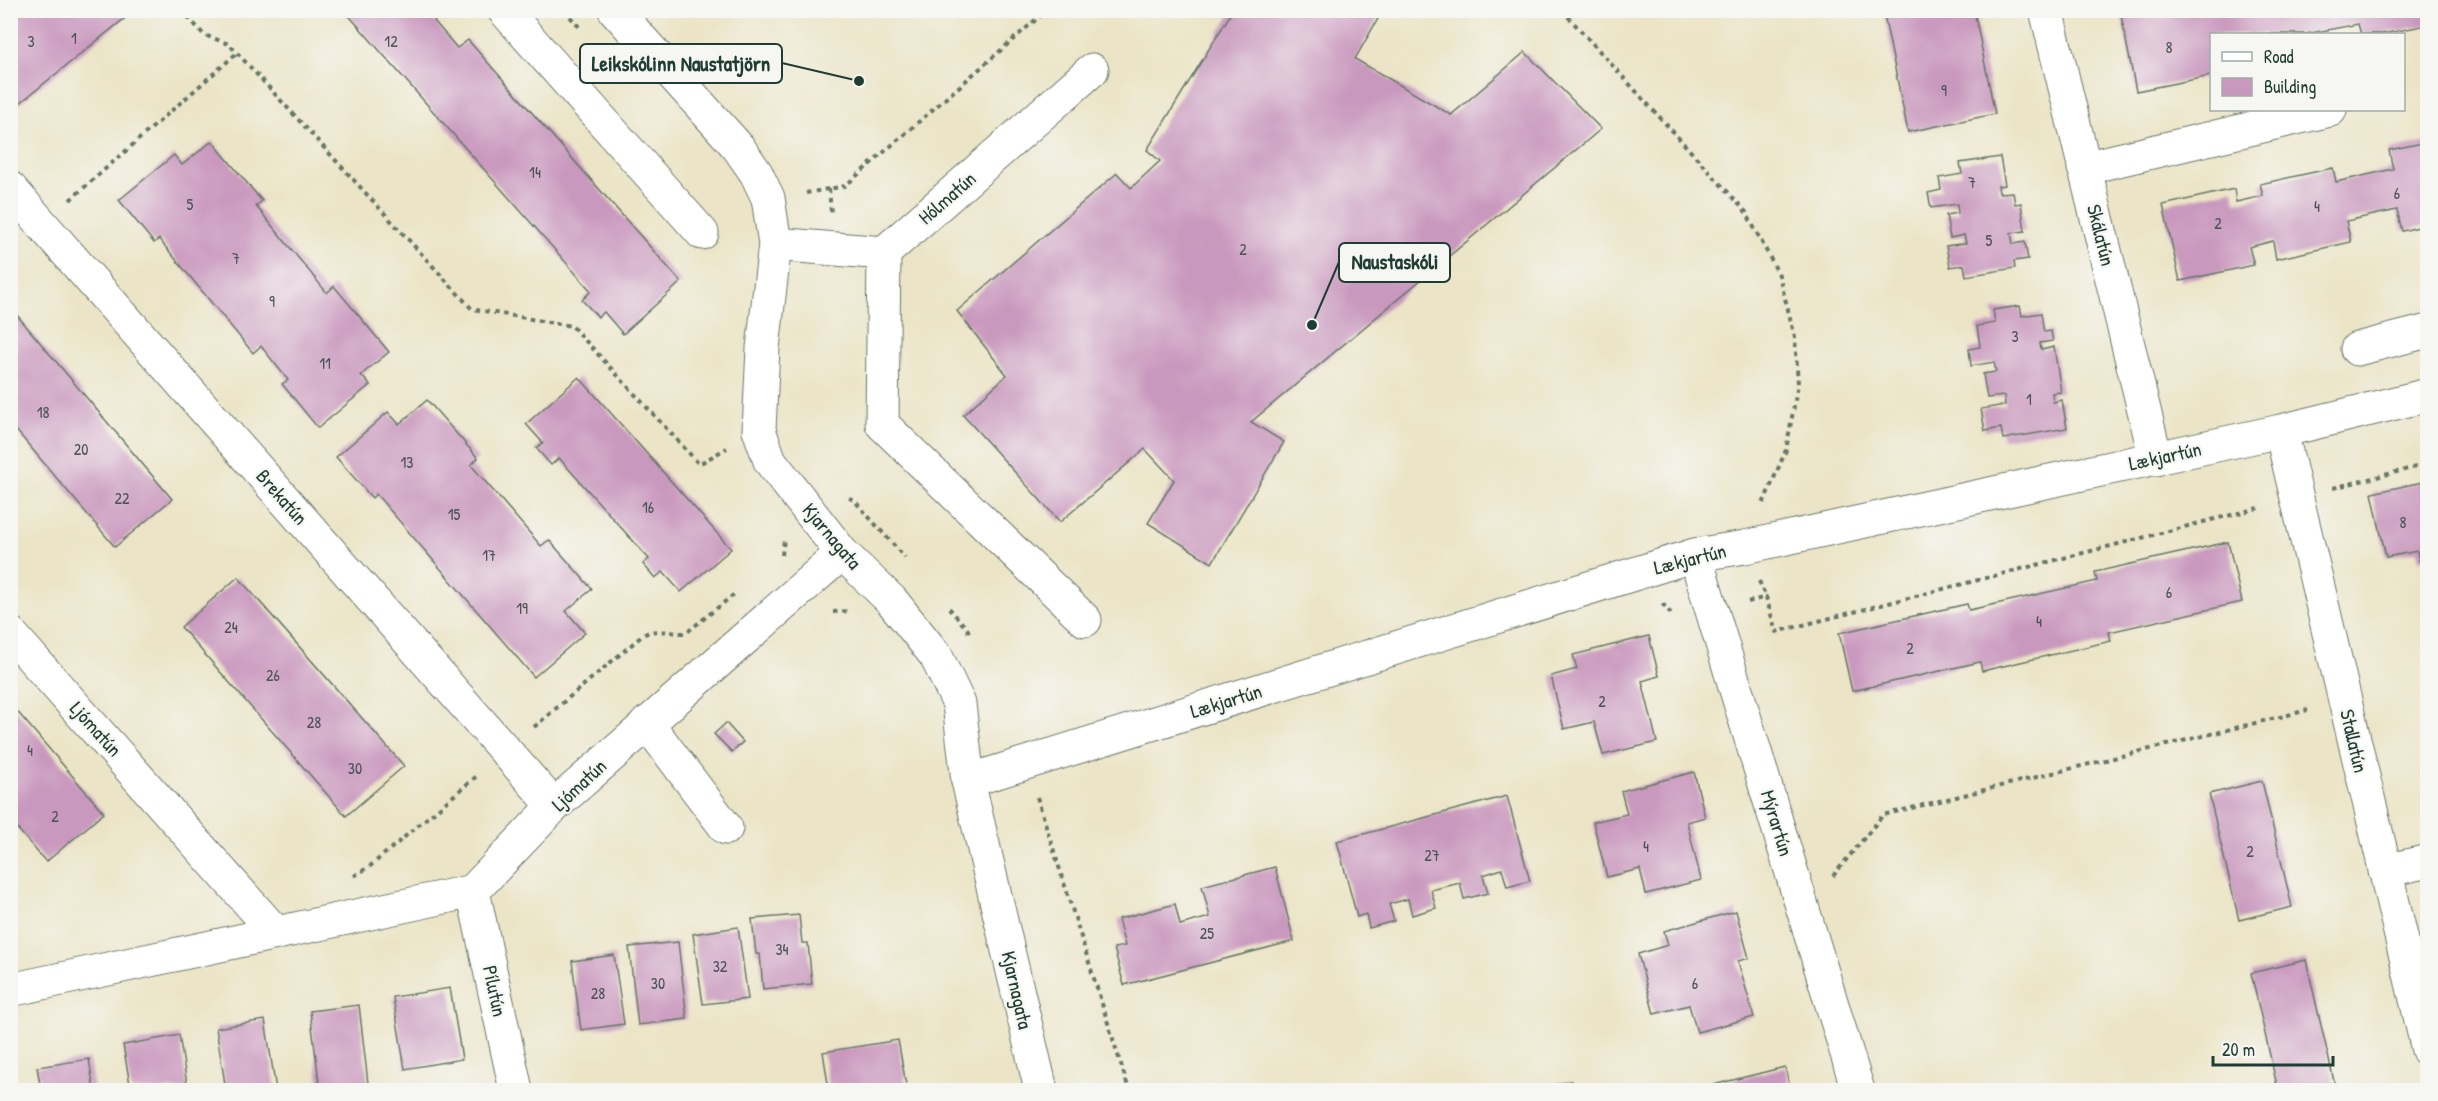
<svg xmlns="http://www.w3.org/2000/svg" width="2438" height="1101" font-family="'Patrick Hand',sans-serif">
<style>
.building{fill:#c998be}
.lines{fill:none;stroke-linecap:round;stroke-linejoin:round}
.minor-casing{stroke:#667767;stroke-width:35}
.path{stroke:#667767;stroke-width:4;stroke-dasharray:4.5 4.5;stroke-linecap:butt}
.minor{stroke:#fff;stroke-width:33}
.labels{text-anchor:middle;stroke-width:4.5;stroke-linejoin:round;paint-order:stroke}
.number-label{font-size:16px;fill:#4a5456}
.street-label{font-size:20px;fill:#1f3d34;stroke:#f6f6f2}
.leader{fill:none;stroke:#1f3d34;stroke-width:2}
.callout-dot{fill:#1f3d34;stroke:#f6f6f2;stroke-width:2}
.callout{fill:#f6f6f2;stroke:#1f3d34;stroke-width:2}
.callout-label{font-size:21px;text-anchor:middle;font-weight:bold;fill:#1f3d34}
</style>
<rect width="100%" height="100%" fill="#f6f6f2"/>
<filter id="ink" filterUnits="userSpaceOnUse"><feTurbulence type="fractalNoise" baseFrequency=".0167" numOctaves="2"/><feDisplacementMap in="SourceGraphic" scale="12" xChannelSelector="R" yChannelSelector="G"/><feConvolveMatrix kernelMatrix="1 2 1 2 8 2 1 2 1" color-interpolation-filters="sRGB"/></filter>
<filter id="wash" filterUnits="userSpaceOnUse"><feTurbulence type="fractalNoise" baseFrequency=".008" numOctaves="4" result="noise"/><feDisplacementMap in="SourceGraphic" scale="24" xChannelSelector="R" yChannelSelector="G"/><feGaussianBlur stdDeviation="1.35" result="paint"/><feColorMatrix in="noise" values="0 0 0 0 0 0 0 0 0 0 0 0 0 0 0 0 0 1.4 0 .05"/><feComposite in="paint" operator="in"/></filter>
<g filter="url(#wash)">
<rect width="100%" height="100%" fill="#ebe4c6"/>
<g id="blocks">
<g class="building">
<polygon points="21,10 127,10 130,14 10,111 10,19"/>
<polygon points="344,10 443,10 445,12 434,21 457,48 468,40 681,282 623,334 604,312 598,317 582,300 591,291"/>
<polygon points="1233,10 1383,10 1355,59 1451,115 1525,52 1601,129 1251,422 1284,442 1212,563 1148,523 1174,480 1145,449 1060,522 963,415 1007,375 957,311 1117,173 1131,188 1160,161 1147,150"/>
<polygon points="1883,10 1974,10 1995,114 1908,132"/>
<polygon points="2145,10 2198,10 2198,13 2209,10 2427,10 2427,25 2383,34 2361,34 2358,24 2306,34 2211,34 2211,76 2136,91 2121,15"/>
<polygon points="212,141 262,201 256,206 327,293 334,286 389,352 361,375 370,385 318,428 282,384 288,380 261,346 253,353 159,239 154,243 119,200 174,155 182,165"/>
<polygon points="2427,142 2427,225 2402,231 2397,210 2346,221 2351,242 2276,259 2273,241 2249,247 2254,265 2180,281 2163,205 2234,189 2236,202 2263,196 2260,184 2333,168 2336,182 2393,169 2389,150"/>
<polygon points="2000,157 2005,185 1998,186 1999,193 2013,192 2015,204 2021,203 2025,231 2011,233 2013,244 2025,242 2028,259 2014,261 2015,268 1966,276 1964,265 1950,267 1946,246 1966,243 1964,235 1950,238 1946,215 1958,213 1957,204 1931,208 1928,193 1941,190 1939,178 1962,174 1960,163"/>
<polygon points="2020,306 2022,316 2041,313 2044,332 2051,331 2053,341 2040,343 2041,350 2054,347 2061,392 2052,393 2053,402 2062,400 2067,428 2003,439 2001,428 1985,431 1981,409 2005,405 2004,396 1987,398 1983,374 1996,372 1994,362 1971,366 1969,349 1980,347 1977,326 1995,323 1993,310"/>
<polygon points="10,307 172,499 115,547 10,423"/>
<polygon points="579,377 731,549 681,592 663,572 655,578 643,564 649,559 559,458 551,465 536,448 543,443 526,424"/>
<polygon points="427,400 478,458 471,465 541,546 549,540 592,589 566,611 585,633 534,677 376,494 372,498 336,457 388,412 399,424"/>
<polygon points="2427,481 2427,558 2419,560 2417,551 2386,557 2372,493"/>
<polygon points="2228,542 2242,602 2109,632 2111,641 1982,671 1980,662 1852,691 1839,633 1967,604 1969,610 2097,581 2095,572"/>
<polygon points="238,577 404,766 346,816 181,627"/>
<polygon points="1649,636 1659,676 1642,681 1657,742 1603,755 1594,722 1564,729 1551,676 1577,669 1573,655"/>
<polygon points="10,703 104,813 46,862 10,820"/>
<polygon points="726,723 743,742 732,752 714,734"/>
<polygon points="1694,772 1705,817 1687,822 1701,880 1646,894 1640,869 1607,877 1593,822 1627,814 1621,791"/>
<polygon points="2262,781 2292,907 2239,920 2209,794"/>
<polygon points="1507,796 1530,881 1507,887 1502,869 1483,875 1488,893 1464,899 1460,883 1431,890 1436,908 1412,915 1408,899 1389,904 1394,921 1369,928 1366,914 1357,917 1337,841"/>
<polygon points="1275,867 1294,941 1124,985 1114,948 1125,946 1118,919 1175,904 1180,925 1210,917 1202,886"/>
<polygon points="1736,911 1749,958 1738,961 1754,1017 1697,1032 1689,1005 1654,1014 1638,954 1668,945 1664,931"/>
<polygon points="799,915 802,943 808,943 812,984 763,989 760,954 756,954 752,919"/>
<polygon points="738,927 748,999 703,1004 693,934"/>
<polygon points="678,942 687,1019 638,1025 629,947"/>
<polygon points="614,955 624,1024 581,1030 572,961"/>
<polygon points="2306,960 2336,1090 2278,1090 2251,973"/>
<polygon points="450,988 462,1059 405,1069 393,997"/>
<polygon points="359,1005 368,1083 320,1089 310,1011"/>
<polygon points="265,1020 276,1090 226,1090 216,1028"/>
<polygon points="179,1035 188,1090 131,1090 123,1045"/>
<polygon points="898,1040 907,1090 829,1090 823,1052"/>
<polygon points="89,1059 94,1090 41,1090 37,1067"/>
<polygon points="1785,1067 1791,1090 1693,1090"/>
<polygon points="1571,1081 1574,1090 1535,1090"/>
</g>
</g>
</g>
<g filter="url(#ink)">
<use href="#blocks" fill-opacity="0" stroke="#667767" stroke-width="1.5"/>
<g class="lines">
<g class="minor-casing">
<g id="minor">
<polyline points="504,10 702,233"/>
<polyline points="615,10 738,147 756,173 768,198 775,244 763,348 759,430 770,461 842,553 892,601 936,656 959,704 968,781 1041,1090"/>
<polyline points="2046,10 2156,459"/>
<polyline points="2084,168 2330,110"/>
<polyline points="10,188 554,806"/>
<polyline points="775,244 884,253 1092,70"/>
<polyline points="884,253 882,424 1085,620"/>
<polyline points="2357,349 2428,331"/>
<polyline points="2281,431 2428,1050"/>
<polyline points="1695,555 1858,1090"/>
<polyline points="10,633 276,933"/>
<polyline points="647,723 726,828"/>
<polyline points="968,781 1695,555 1745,547 2281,431 2428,395"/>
<polyline points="2385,871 2428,861"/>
<polyline points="473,891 516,1090"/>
<polyline points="10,990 473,891 554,806 842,553"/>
</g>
</g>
<g class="path">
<polyline points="182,10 204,35 229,44 472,309 572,326 699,464 727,448"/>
<polyline points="564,10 582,30"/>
<polyline points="1562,10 1746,212 1779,275 1795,337 1798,384 1786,450 1763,504"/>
<polyline points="829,189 831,212"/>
<polyline points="806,193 845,186 1047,10"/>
<polyline points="70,200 237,53"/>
<polyline points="2333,488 2428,464"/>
<polyline points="849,498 854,500 905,558"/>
<polyline points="782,555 784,539"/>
<polyline points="1759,581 1766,597"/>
<polyline points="1748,602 1766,597 1776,632 2262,507"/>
<polyline points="1662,604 1667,608 1672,616"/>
<polyline points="949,608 968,630 969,635"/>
<polyline points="833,612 849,611"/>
<path d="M534 727 643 635C656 627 671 634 686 633L737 592"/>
<polyline points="1037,797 1129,1090"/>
<polyline points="354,876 369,867 478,775"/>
<polyline points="1833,876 1883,815 2308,710"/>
</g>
<use href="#minor" class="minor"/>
</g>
</g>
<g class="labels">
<g class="number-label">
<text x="74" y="44">1</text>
<text x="31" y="47">3</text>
<text x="391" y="47">12</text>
<text x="2169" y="53">8</text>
<text x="1944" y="96">9</text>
<text x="535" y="178">14</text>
<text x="1972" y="188">7</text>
<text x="2397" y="199">6</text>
<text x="190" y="210">5</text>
<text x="2317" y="212">4</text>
<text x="2218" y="229">2</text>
<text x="1989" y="246">5</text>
<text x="1243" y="255">2</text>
<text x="236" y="264">7</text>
<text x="272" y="307">9</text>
<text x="2015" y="342">3</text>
<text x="325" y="369">11</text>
<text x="2029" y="405">1</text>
<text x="43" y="418">18</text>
<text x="81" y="455">20</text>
<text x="407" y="468">13</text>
<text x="122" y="504">22</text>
<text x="648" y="513">16</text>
<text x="454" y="520">15</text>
<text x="2403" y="528">8</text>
<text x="489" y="561">17</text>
<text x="2169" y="598">6</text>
<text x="522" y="614">19</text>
<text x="2039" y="627">4</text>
<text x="231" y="633">24</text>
<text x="1910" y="654">2</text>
<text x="273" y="681">26</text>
<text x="1602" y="707">2</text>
<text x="314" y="728">28</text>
<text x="30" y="756">4</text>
<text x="355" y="774">30</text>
<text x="55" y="822">2</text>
<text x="1646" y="852">4</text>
<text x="2250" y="857">2</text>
<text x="1432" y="861">27</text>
<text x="1207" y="939">25</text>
<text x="782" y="955">34</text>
<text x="720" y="972">32</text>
<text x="658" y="989">30</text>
<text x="1695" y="989">6</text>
<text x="598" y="999">28</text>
</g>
<g class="street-label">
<text transform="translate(947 198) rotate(-41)" y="7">Hólmatún</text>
<text transform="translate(2101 235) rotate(76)" y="7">Skálatún</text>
<text transform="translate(2165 456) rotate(-12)" y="7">Lækjartún</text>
<text transform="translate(282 497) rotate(49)" y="7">Brekatún</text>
<text transform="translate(832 536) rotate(50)" y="7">Kjarnagata</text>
<text transform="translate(1690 559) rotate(-14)" y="7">Lækjartún</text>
<text transform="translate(1226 701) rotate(-17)" y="7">Lækjartún</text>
<text transform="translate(96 729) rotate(48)" y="7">Ljómatún</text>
<text transform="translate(2354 741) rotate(77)" y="7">Stallatún</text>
<text transform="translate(579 785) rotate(-43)" y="7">Ljómatún</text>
<text transform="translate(1777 823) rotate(73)" y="7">Mýrartún</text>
<text transform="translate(1017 990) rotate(77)" y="7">Kjarnagata</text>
<text transform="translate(495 991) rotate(78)" y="7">Pílutún</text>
</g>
</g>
<path class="leader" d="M859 81L782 63M1312 325L1339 262"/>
<g class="callout-dot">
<circle cx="859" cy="81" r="6"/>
<circle cx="1312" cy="325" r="6"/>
</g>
<g class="callout">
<rect x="580" y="44" width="202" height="39" rx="6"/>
<rect x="1339" y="243" width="111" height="39" rx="6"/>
</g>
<g class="callout-label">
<text x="681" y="71">Leikskólinn Naustatjörn</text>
<text x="1395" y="269">Naustaskóli</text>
</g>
<rect width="2438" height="1101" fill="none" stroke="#f6f6f2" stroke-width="36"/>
<rect x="2210" y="33" width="195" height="78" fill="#f6f6f2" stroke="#a0aca6" stroke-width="1.5"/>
<rect x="2222" y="52" width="30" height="9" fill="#ffffff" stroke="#a0aca6" stroke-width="1.5"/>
<text x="2264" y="63" font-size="18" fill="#1f3d34">Road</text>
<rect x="2222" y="78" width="30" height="18" fill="#c998be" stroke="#a0aca6" stroke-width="1.5"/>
<text x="2264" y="93" font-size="18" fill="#1f3d34">Building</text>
<path d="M2213 1056v9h120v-9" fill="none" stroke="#1f3d34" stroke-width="3"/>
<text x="2222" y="1056" font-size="18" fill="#1f3d34" stroke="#f6f6f2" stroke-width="4.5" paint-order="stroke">20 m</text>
</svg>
